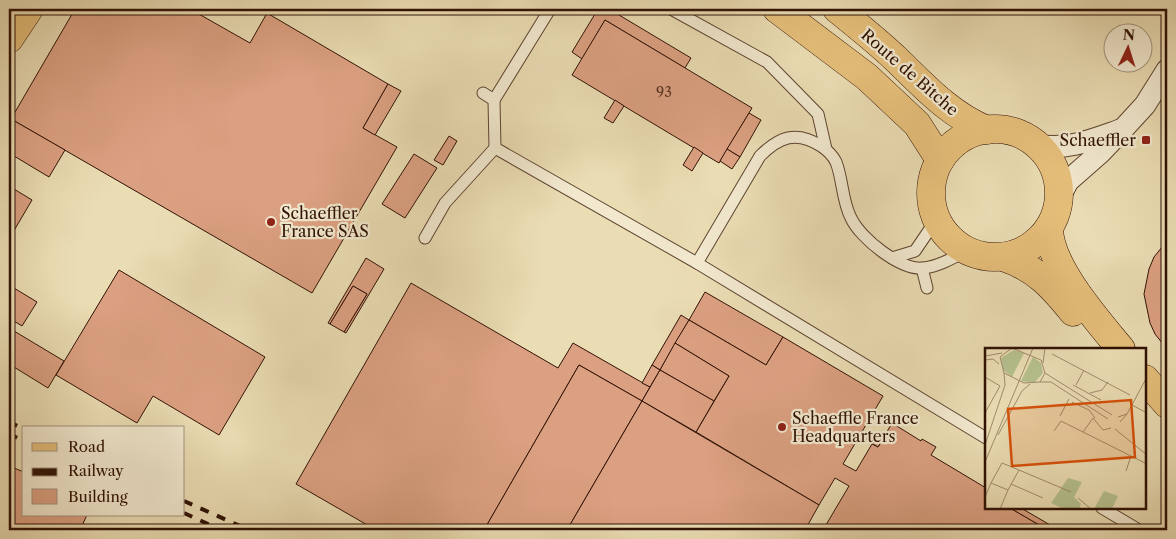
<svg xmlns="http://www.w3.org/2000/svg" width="1176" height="539" font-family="'Libre Caslon Text',serif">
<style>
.building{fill:#dba081;stroke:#301205}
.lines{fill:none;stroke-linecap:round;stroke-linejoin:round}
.lane-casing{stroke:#5e4430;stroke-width:13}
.street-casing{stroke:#5e4430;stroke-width:23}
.primary-casing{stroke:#301205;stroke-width:29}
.highway-casing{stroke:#301205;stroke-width:29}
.lane{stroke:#f1e8ce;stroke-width:11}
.street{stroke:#f1e8ce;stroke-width:21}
.primary{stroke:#e5be7a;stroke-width:28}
.highway{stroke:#e5be7a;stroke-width:28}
.rail{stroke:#301205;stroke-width:4;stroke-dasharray:9 9;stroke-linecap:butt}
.poi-dot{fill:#8f2418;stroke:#f1e8ce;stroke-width:2}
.labels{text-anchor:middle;stroke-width:4.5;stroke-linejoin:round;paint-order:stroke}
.number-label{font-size:14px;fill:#5b3624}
.street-label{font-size:16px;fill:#301205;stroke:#f1e8ce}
.poi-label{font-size:16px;fill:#301205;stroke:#f1e8ce;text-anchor:start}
.inset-road{fill:none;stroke:#a08b6d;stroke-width:1}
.view{fill:#d6520b;fill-opacity:0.15;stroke:#d6520b;stroke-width:2.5}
.inset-edge{fill:none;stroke:#301205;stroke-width:2.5}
</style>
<rect width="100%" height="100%" fill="#eadcb3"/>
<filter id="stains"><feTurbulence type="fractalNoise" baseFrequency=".004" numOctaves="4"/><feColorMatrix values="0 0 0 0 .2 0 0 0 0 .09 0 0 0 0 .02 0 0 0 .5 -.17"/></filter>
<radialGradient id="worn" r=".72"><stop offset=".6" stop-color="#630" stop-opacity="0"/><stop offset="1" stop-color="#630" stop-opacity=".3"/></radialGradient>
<g class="building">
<polygon points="75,9 190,9 250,43 267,13 388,84 363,128 397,147 312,293 11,119"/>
<polygon points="598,9 609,9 691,58 685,68 605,20 582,59 572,52"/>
<polygon points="605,20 752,108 719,163 572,75"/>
<polygon points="388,84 401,91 375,135 363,128"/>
<polygon points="615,100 624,106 613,123 604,118"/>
<polygon points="749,113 761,120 740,157 727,149"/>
<polygon points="11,119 65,150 49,177 9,153 9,122"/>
<polygon points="449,136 457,141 443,165 434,160"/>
<polygon points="694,147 703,153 692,171 683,165"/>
<polygon points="727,149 740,157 732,169 720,161"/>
<polygon points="414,154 437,168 405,218 382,204"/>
<polygon points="9,186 32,200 9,239"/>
<polygon points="1167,241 1167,349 1155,334 1150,323 1144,294 1149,269 1154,257"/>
<polygon points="366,258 384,269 346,333 344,332 367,294 353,286 330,324 328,323"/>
<polygon points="119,270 265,357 219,435 153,396 137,423 56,375"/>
<polygon points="411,283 558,368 573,343 650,387 642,401 579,365 484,530 376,530 296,484"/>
<polygon points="9,285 37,302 22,326 9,318"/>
<polygon points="353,286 367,294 344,332 330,324"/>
<polygon points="705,292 783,337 766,365 689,320"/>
<polygon points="681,315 689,320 660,370 652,365"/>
<polygon points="689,320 766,365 783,337 883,396 843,464 856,471 872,444 878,447 892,423 921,441 922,439 936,447 931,455 986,488 986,508 1010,508 1048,530 823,530 849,486 835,478 819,505 696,432 729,376 675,343"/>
<polygon points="9,328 64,361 48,388 9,364"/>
<polygon points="675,343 729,376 714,401 660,370"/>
<polygon points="579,365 642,401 567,530 484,530"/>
<polygon points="652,365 660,370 650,387 642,383"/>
<polygon points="660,370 714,401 696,432 642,401"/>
<polygon points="642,401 819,505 805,530 567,530"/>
<polygon points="863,431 881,442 878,447 860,436"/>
<polygon points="9,466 24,472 24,515 87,515 80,530 9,530"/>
<polygon points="1010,508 1021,508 1057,529 1048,530"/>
</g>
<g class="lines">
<g class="lane-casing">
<g id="lane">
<polyline points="671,9 767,62 818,114 826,149"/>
<polyline points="483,93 494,100 495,148"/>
<polyline points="494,100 550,9"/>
<polyline points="425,238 445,203 495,148 697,263"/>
<path d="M966 251C953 258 939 266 924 268 901 271 860 238 851 218 842 201 843 180 836 162 833 156 827 150 821 146 796 130 779 137 760 156L697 263 986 438"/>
<polyline points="892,258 915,251 936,220"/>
<polyline points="922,268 927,288"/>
<polyline points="1102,508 1139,530"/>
</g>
</g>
<g class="street-casing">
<g id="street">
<polyline points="1123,129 1145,105 1167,70"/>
<path d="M1037 145C1067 151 1094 139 1123 129L1101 152 1068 181 1059 198"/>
</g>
</g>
<g class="primary-casing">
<g id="primary">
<polyline points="777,9 867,77 917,124 940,160"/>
<path d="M837 9C857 25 877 41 896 59 924 86 950 115 987 130"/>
<circle cx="995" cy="193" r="64"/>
<path d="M1049 228C1049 266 1097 320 1121 349"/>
<path d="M1003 257C1036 268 1052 286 1073 312"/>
<polyline points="1145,379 1167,404"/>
</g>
</g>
<g class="highway-casing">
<polyline id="highway" points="9,39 29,9"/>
</g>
<use href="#lane" class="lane"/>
<use href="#street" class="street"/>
<use href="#primary" class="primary"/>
<use href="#highway" class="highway"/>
<g class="rail">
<polyline points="9,422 24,429"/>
<polyline points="9,434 24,441"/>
<polyline points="184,501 249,530"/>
<polyline points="184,513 221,530"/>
</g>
</g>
<g class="poi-dot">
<rect x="1141" y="135" width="10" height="10" rx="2.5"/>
<circle cx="271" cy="222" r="5"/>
<circle cx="782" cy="427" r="5"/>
</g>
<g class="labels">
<g class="number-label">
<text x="664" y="97">93</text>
</g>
<g class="street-label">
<text transform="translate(910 72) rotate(41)" y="6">Route de Bitche</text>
</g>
<g class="poi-label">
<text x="1136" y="146" text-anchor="end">Schaeffler</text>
<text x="281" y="219">Schaeffler<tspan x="281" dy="18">France SAS</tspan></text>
<text x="792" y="424">Schaeffle France<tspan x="792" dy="18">Headquarters</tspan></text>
</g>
</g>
<g transform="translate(985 348)">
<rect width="161" height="161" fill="#eadcb3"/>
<path d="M29 2 39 5 27 29 18 22 16 10ZM48 9 56 15 58 25 49 35 36 33ZM83 130 97 134 89 149 96 156 94 161H79L66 155ZM119 143 133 148 127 161H109Z" fill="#b5c08e"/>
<path class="inset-road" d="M27 0 56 12 60 25 55 34 39 35 19 25 15 9ZM67 6 145 47M0 8 17 5M0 12 8 11 14 16M58 15 60 0M60 25 127 67M0 29 15 38 0 65M55 34H66L123 71M88 37 116 52M91 37 99 22M105 45 117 42 123 34M87 54 104 62 110 70M147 57 162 65M142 66 162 29M75 68 84 51M133 69 142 66 135 74M126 80 118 82 108 70 98 84 162 116M130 81 162 107M69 83 76 73 98 84M13 87 37 43 45 36M0 97 20 37 19 25M0 114 48 0M34 122 86 144M141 123 146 108M6 135 17 115 34 122 23 142M26 136 58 150M0 149 6 135 23 142 15 161M93 150 106 161"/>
<path class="view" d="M146 52 150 109 27 118 23 61Z"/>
<rect width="161" height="161" class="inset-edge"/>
</g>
<rect width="1176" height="539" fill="none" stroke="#eadcb3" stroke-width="30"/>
<rect x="10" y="10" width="1156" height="519" fill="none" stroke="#301205" stroke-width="2.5"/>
<rect x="15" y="15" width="1146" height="509" fill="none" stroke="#301205"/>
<rect x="22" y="426" width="162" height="90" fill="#f1e8ce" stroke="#a4927e"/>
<rect x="32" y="443" width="25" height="8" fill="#e5be7a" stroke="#a4927e"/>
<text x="68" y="452" font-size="15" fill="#301205">Road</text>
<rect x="32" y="468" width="25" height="8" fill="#301205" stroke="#a4927e"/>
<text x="68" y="476" font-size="15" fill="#301205">Railway</text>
<rect x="32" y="489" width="25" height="15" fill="#dba081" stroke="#a4927e"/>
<text x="68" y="502" font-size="15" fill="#301205">Building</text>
<g transform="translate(1128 48) rotate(4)"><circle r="24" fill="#f1e8ce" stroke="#a4927e"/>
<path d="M0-4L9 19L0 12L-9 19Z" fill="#8f2418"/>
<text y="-8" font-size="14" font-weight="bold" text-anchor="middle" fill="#301205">N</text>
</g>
<rect width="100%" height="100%" filter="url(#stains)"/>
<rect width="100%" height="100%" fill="url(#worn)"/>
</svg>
